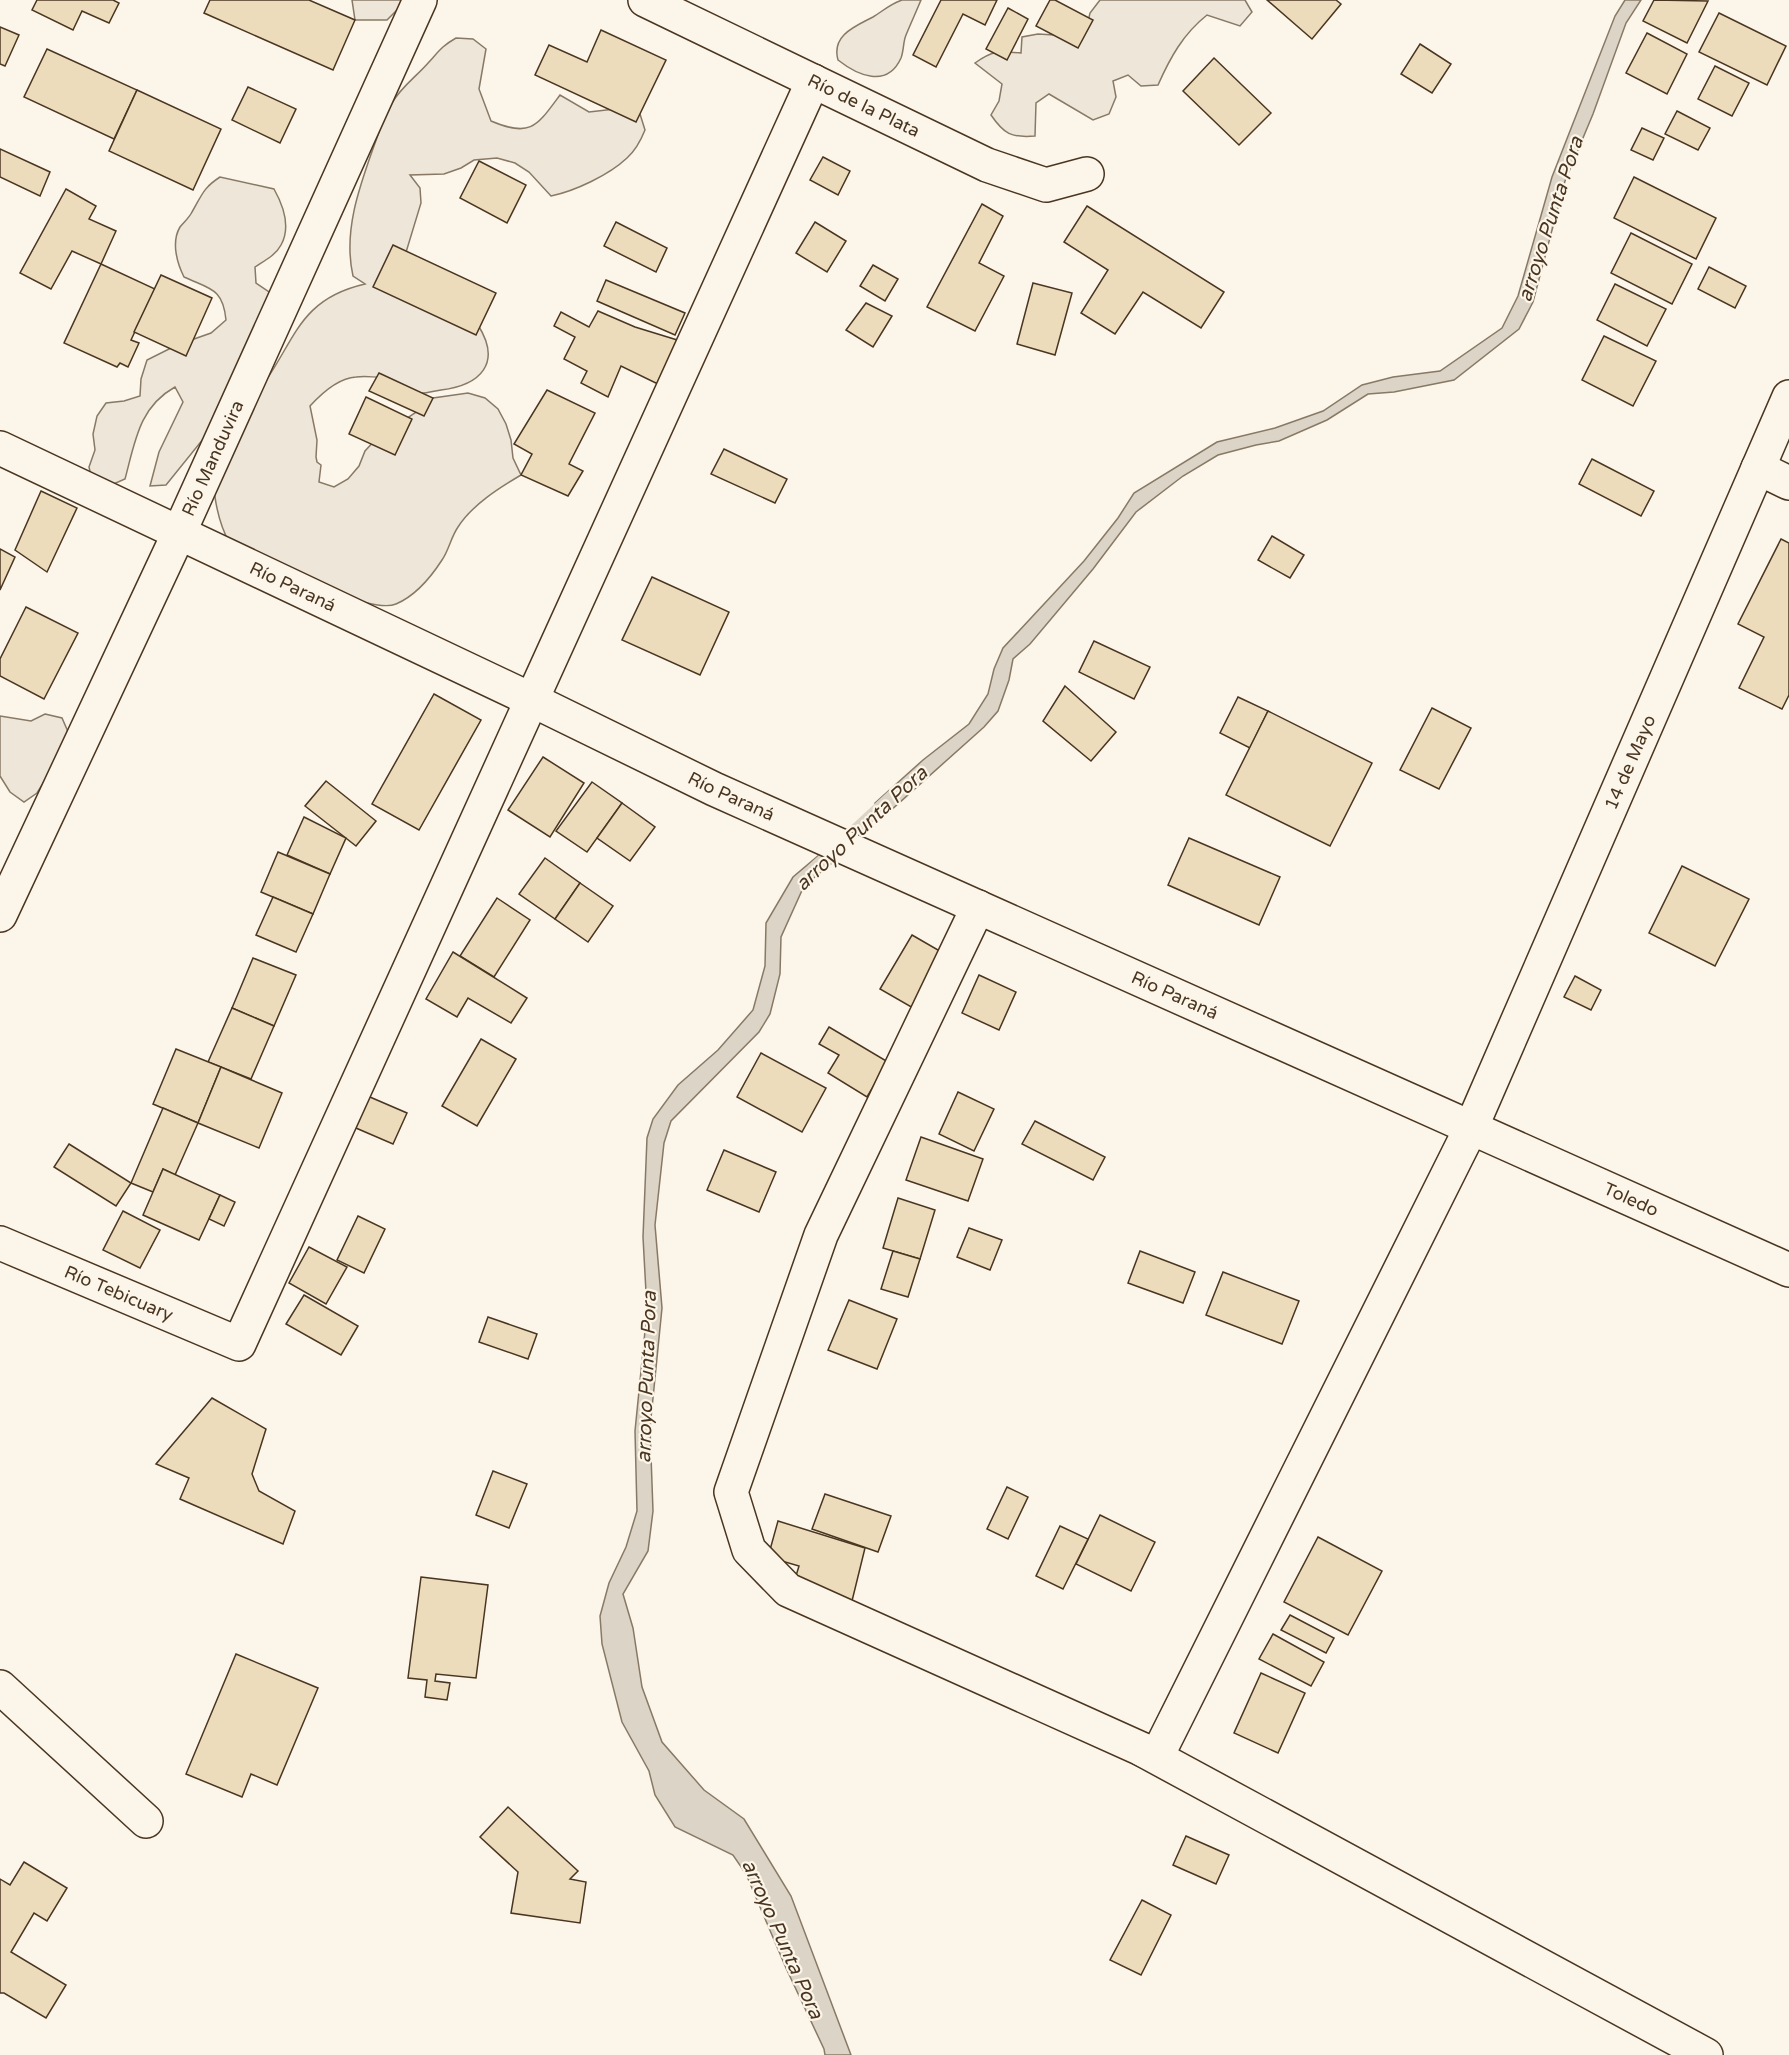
<svg xmlns="http://www.w3.org/2000/svg" width="1789" height="2055" font-family="'Varela Round',sans-serif">
<style>
.green{fill:#ede6d9;stroke:#887966;stroke-width:1.5}
.water{fill:#dcd4c6;stroke:#887966;stroke-width:1.5}
.lines{fill:none;stroke-linecap:round;stroke-linejoin:round}
.stream{stroke:#dcd4c6;stroke-width:12}
.building{fill:#ecdcbc;stroke:#4a3520;stroke-width:1.5}
.minor-casing{stroke:#4a3520;stroke-width:36}
.minor{stroke:#fbf6e9;stroke-width:33}
.labels{text-anchor:middle;stroke-width:4.5;stroke-linejoin:round;paint-order:stroke}
.street-label{font-size:18px;fill:#4a3520;stroke:#fbf6e9}
.water-label{font-size:20px;font-style:italic;fill:#4a3520;stroke:#fbf6e9}
</style>
<rect width="100%" height="100%" fill="#fbf6e9"/>
<g class="green">
<polygon points="352,0 407,0 387,20 355,20"/>
<path d="M902 0H921C916 12 911 23 906 35 903 42 904 50 901 58 887 89 857 75 838 60 831 35 856 26 873 17 883 11 890 4 902 0Z"/>
<path d="M1100 0H1245L1252 12 1240 26 1207 15C1183 34 1170 58 1158 85L1141 86 1128 75 1113 81 1116 97 1109 114 1093 120 1049 94 1036 103 1035 136C1011 138 1004 134 991 115L999 101 1002 84 975 63C993 50 999 51 1021 53L1022 37 1038 34 1071 36 1086 30 1090 13Z"/>
<path d="M456 38 473 39 486 49 479 89 491 121C531 138 537 126 560 95L589 112 624 108 640 114 645 130C641 140 636 150 627 158 609 175 575 191 551 196L529 172 515 163 497 158 474 160 461 168 444 174 410 175 420 188 421 203 400 272 478 325C502 363 481 385 441 390 434 391 425 394 418 393 408 390 399 382 388 379 380 377 365 376 356 377 338 378 321 394 310 406L317 440 316 457 317 462 321 465 319 482 334 487 348 479 359 466 365 451 377 438 415 413 433 398 468 393 485 398 498 409 506 424 511 440 513 458 521 475C499 488 472 505 458 527 451 537 449 550 442 560 431 577 415 596 396 604 368 616 260 558 230 544 210 508 213 468 212 428L166 485 150 486 159 452 183 402 175 387C139 407 135 442 125 479L109 486 93 485 89 467 95 450 93 434 97 416 106 403 124 401 140 396 141 379 147 360 177 345 211 333 226 320C223 288 210 289 184 277 177 263 171 242 180 227 184 222 189 218 192 212 202 195 203 188 220 177L274 189C283 205 291 227 281 245 276 255 264 261 255 267L256 283 269 292 270 342 263 385C296 338 300 299 365 284L353 276C343 232 359 188 374 146 379 132 384 116 392 103 401 87 417 76 429 62 439 51 442 46 456 38Z"/>
<polygon points="45,714 62,718 69,734 64,750 37,793 24,802 10,792 0,776 0,716 31,721"/>
</g>
<g class="water">
<polygon points="1625,0 1641,0 1626,23 1593,114 1565,181 1533,302 1519,329 1454,380 1394,392 1368,394 1327,420 1279,441 1256,445 1218,455 1183,476 1136,512 1093,569 1030,644 1013,659 1009,680 998,711 984,727 890,811 875,803 923,760 969,724 988,694 994,669 1003,648 1084,561 1118,518 1134,493 1217,442 1275,428 1323,411 1362,385 1393,377 1440,371 1502,328 1518,296 1552,177 1615,16"/>
<polygon points="818,856 832,863 804,886 781,937 780,974 770,1014 759,1032 671,1121 664,1143 655,1225 662,1308 650,1428 653,1511 648,1551 623,1594 633,1628 642,1687 662,1742 704,1790 744,1819 791,1896 851,2055 825,2055 824,2049 786,1968 746,1874 733,1855 675,1827 655,1795 649,1771 622,1722 602,1644 600,1616 609,1583 626,1547 637,1511 635,1431 647,1311 643,1237 647,1138 653,1119 678,1085 718,1050 753,1010 765,966 766,923 793,877"/>
</g>
<g class="lines">
<polyline class="stream" points="812,870 892,796"/>
</g>
<g class="building">
<polygon points="37,0 113,0 119,3 109,23 82,11 73,30 32,10"/>
<polygon points="210,0 309,0 355,20 333,70 204,13"/>
<polygon points="941,0 997,0 985,25 963,14 936,67 913,55"/>
<polygon points="1050,0 1055,0 1093,20 1078,48 1036,26"/>
<polygon points="1267,0 1336,0 1341,4 1312,39"/>
<polygon points="1654,0 1708,1 1687,43 1643,21"/>
<polygon points="1008,8 1028,19 1007,60 986,49"/>
<polygon points="1719,13 1786,46 1767,85 1699,52"/>
<polygon points="0,27 19,35 5,66 0,64"/>
<polygon points="601,30 666,60 636,122 535,75 549,45 587,62"/>
<polygon points="1647,33 1687,54 1667,94 1626,73"/>
<polygon points="1420,44 1451,64 1432,93 1401,74"/>
<polygon points="47,49 137,90 114,139 24,97"/>
<polygon points="1214,58 1271,113 1239,145 1183,91"/>
<polygon points="1715,66 1749,83 1732,116 1698,99"/>
<polygon points="248,87 296,109 280,143 232,120"/>
<polygon points="137,90 221,129 193,190 109,151"/>
<polygon points="1677,111 1710,128 1698,150 1665,134"/>
<polygon points="1642,128 1664,138 1653,160 1631,150"/>
<polygon points="0,149 50,172 40,196 0,177"/>
<polygon points="823,157 850,171 838,195 810,180"/>
<polygon points="479,161 526,185 507,223 460,198"/>
<polygon points="1634,177 1716,218 1696,259 1614,218"/>
<polygon points="66,189 96,206 89,219 116,231 101,264 72,251 51,289 20,273"/>
<polygon points="982,204 1003,216 979,263 1004,276 975,331 927,307"/>
<polygon points="1087,206 1224,292 1201,328 1143,292 1115,334 1081,313 1108,270 1064,242"/>
<polygon points="616,222 667,248 656,272 604,246"/>
<polygon points="815,222 846,241 827,272 796,253"/>
<polygon points="1631,233 1692,264 1672,304 1611,273"/>
<polygon points="393,245 496,293 476,335 373,287"/>
<polygon points="101,264 155,289 131,340 139,343 128,367 120,363 117,367 64,343"/>
<polygon points="873,265 898,279 885,301 860,286"/>
<polygon points="1709,267 1746,286 1735,308 1698,289"/>
<polygon points="161,275 212,298 186,356 134,332"/>
<polygon points="606,280 685,313 675,335 597,301"/>
<polygon points="1033,283 1072,293 1055,355 1017,344"/>
<polygon points="1615,284 1666,309 1647,346 1597,320"/>
<polygon points="866,303 892,316 873,347 846,330"/>
<polygon points="598,311 635,327 687,343 662,386 621,366 608,397 581,383 587,371 564,359 575,337 554,326 561,312 589,327"/>
<polygon points="1604,336 1656,361 1633,406 1582,380"/>
<polygon points="379,373 433,398 424,416 369,391"/>
<polygon points="547,390 595,413 569,464 583,471 568,496 521,475 532,454 514,444"/>
<polygon points="366,397 412,419 395,455 349,434"/>
<polygon points="724,449 787,479 775,503 711,474"/>
<polygon points="1592,459 1654,491 1641,516 1579,484"/>
<polygon points="41,491 77,508 47,572 15,550"/>
<polygon points="1272,536 1304,555 1290,578 1258,560"/>
<polygon points="1781,539 1789,543 1789,695 1782,709 1739,688 1764,637 1738,624"/>
<polygon points="0,549 15,557 0,590"/>
<polygon points="652,577 729,612 700,675 622,640"/>
<polygon points="26,607 78,633 44,699 0,676 0,659"/>
<polygon points="1094,641 1150,667 1134,699 1079,672"/>
<polygon points="1065,686 1116,732 1091,761 1043,721"/>
<polygon points="434,694 481,720 419,830 372,804"/>
<polygon points="1238,697 1268,711 1250,748 1220,733"/>
<polygon points="1432,708 1471,728 1439,789 1400,770"/>
<polygon points="1268,711 1372,763 1330,846 1226,795"/>
<polygon points="543,757 584,783 550,837 508,810"/>
<polygon points="326,781 376,821 356,846 305,806"/>
<polygon points="592,782 622,803 587,852 556,831"/>
<polygon points="622,803 655,827 630,861 597,838"/>
<polygon points="304,817 346,838 330,874 287,855"/>
<polygon points="1189,838 1280,877 1259,925 1168,885"/>
<polygon points="278,852 330,874 313,914 261,892"/>
<polygon points="545,858 580,883 555,919 519,894"/>
<polygon points="1682,866 1749,899 1715,966 1649,933"/>
<polygon points="580,883 613,906 588,942 555,919"/>
<polygon points="273,897 313,914 296,952 256,935"/>
<polygon points="497,898 530,920 494,977 460,956"/>
<polygon points="912,935 945,954 913,1008 880,989"/>
<polygon points="453,952 527,998 511,1023 468,998 457,1017 426,999"/>
<polygon points="253,958 296,975 274,1026 232,1008"/>
<polygon points="979,975 1016,992 999,1030 962,1013"/>
<polygon points="1575,976 1601,990 1591,1010 1564,997"/>
<polygon points="232,1008 274,1026 251,1079 208,1062"/>
<polygon points="829,1027 888,1062 867,1097 828,1073 839,1055 819,1044"/>
<polygon points="481,1039 516,1059 477,1126 442,1106"/>
<polygon points="176,1049 221,1067 198,1123 153,1104"/>
<polygon points="761,1053 826,1088 802,1132 737,1097"/>
<polygon points="221,1067 282,1093 259,1148 198,1123"/>
<polygon points="356,1091 407,1113 393,1144 342,1122"/>
<polygon points="958,1092 994,1109 974,1151 939,1134"/>
<polygon points="163,1108 198,1123 175,1175 163,1169 153,1192 131,1183"/>
<polygon points="1035,1121 1105,1157 1093,1180 1022,1144"/>
<polygon points="921,1137 983,1159 968,1201 906,1180"/>
<polygon points="69,1144 131,1183 116,1206 54,1167"/>
<polygon points="724,1150 776,1172 759,1212 707,1190"/>
<polygon points="163,1169 220,1195 199,1240 143,1215"/>
<polygon points="220,1195 235,1202 224,1226 209,1219"/>
<polygon points="898,1198 935,1210 920,1259 883,1248"/>
<polygon points="123,1211 160,1230 140,1268 103,1250"/>
<polygon points="358,1216 385,1229 364,1273 337,1260"/>
<polygon points="969,1228 1002,1240 990,1270 957,1257"/>
<polygon points="309,1247 347,1267 326,1304 289,1283"/>
<polygon points="893,1251 920,1259 908,1297 881,1289"/>
<polygon points="1140,1251 1195,1272 1183,1303 1128,1283"/>
<polygon points="1223,1272 1299,1301 1282,1344 1206,1315"/>
<polygon points="304,1295 358,1326 341,1355 286,1324"/>
<polygon points="849,1300 897,1319 877,1369 828,1350"/>
<polygon points="488,1317 537,1334 528,1359 479,1342"/>
<polygon points="212,1398 266,1429 252,1474 259,1491 295,1511 283,1544 180,1499 189,1478 156,1464"/>
<polygon points="493,1471 527,1484 509,1528 476,1515"/>
<polygon points="1007,1487 1028,1497 1008,1539 987,1529"/>
<polygon points="825,1494 891,1516 878,1552 812,1529"/>
<polygon points="1100,1515 1155,1542 1131,1591 1076,1564"/>
<polygon points="778,1521 865,1548 851,1605 792,1589 799,1566 768,1557"/>
<polygon points="1060,1526 1088,1539 1063,1589 1036,1576"/>
<polygon points="1318,1537 1382,1571 1348,1635 1284,1602"/>
<polygon points="421,1577 488,1585 476,1678 436,1674 435,1681 450,1683 447,1700 425,1697 427,1680 408,1678"/>
<polygon points="1290,1615 1334,1638 1326,1653 1281,1630"/>
<polygon points="1273,1634 1324,1662 1311,1686 1259,1659"/>
<polygon points="236,1654 318,1688 277,1785 251,1774 242,1797 186,1774"/>
<polygon points="1261,1673 1305,1693 1278,1753 1234,1733"/>
<polygon points="508,1807 578,1871 570,1879 586,1882 580,1923 511,1913 518,1872 480,1837"/>
<polygon points="1186,1836 1229,1855 1216,1884 1173,1865"/>
<polygon points="24,1862 67,1888 47,1921 34,1913 11,1952 66,1985 46,2018 4,1993 0,1993 0,1879 10,1885"/>
<polygon points="1142,1900 1171,1915 1141,1975 1110,1960"/>
</g>
<g class="lines">
<g class="minor-casing">
<g id="minor">
<path id="s1" d="M645 0 987 165 1046 185 1087 174"/>
<path id="s2" d="M0 448 532 700 714 789 1789 1270"/>
<polyline points="1758,468 1789,483"/>
<path id="s3" d="M978 907 821 1235 731 1492 749 1550 788 1590 1157 1756 1471 1128 1789 397"/>
<path id="s4" d="M0 915 179 533 420 0"/>
<path id="s5" d="M0 1243 239 1344 813 81"/>
<polyline points="0,1687 146,1821"/>
<polyline points="1143,1750 1706,2055"/>
</g>
</g>
<use href="#minor" class="minor"/>
</g>
<g class="labels">
<g class="street-label">
<text dy="6" stroke="none"><textPath href="#s1" startOffset="243">Río de la Plata</textPath></text>
<text dy="6" stroke="none"><textPath href="#s4" startOffset="504">Río Manduvira</textPath></text>
<text dy="6" stroke="none"><textPath href="#s2" startOffset="324">Río Paraná</textPath></text>
<text dy="6" stroke="none"><textPath href="#s3" startOffset="2258">14 de Mayo</textPath></text>
<text dy="6" stroke="none"><textPath href="#s2" startOffset="810">Río Paraná</textPath></text>
<text dy="6" stroke="none"><textPath href="#s2" startOffset="1296">Río Paraná</textPath></text>
<text dy="6" stroke="none"><textPath href="#s2" startOffset="1796">Toledo</textPath></text>
<text dy="6" stroke="none"><textPath href="#s5" startOffset="129">Río Tebicuary</textPath></text>
</g>
<g class="water-label">
<text transform="translate(1550 219) rotate(-72)" y="7">arroyo Punta Pora</text>
<text transform="translate(861 828) rotate(-43)" y="7">arroyo Punta Pora</text>
<text transform="translate(646 1377) rotate(-88)" y="7">arroyo Punta Pora</text>
<text transform="translate(783 1939) rotate(66)" y="7">arroyo Punta Pora</text>
</g>
</g>
</svg>
